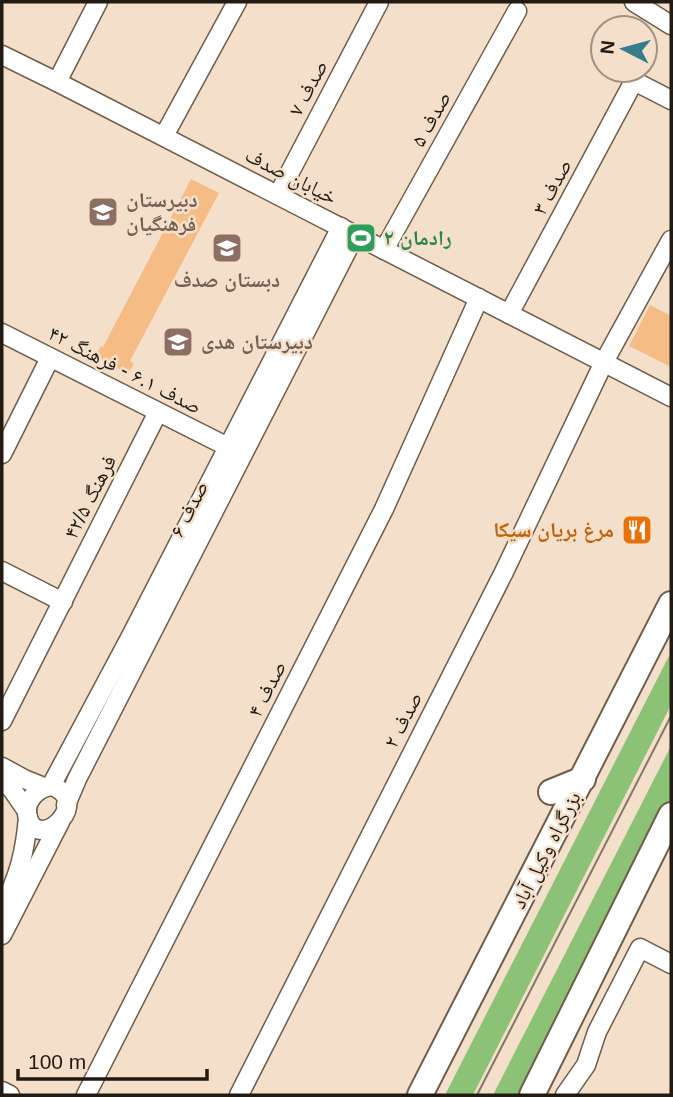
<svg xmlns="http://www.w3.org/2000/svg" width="673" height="1097" font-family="Helvetica,'Noto Naskh Arabic',sans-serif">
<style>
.green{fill:#8cc275}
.building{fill:#f6bc86}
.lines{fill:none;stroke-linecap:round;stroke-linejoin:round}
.minor-casing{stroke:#6e5d49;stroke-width:21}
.highway-casing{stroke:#6e5d49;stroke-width:28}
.minor{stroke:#fff;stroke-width:18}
.highway{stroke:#fff;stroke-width:24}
.tram{stroke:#847768;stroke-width:2}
.labels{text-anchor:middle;stroke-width:5;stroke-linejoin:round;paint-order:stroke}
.street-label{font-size:21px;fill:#221b13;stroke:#f4e0ca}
.education-label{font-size:21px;font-weight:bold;fill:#785e54;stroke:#f4e0ca;text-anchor:start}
.leisure-label{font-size:21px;font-weight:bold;fill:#27864d;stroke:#f4e0ca;text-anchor:start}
.food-label{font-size:21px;font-weight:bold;fill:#c56008;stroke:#f4e0ca;text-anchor:end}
</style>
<rect width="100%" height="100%" fill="#f4e0ca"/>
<g class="green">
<polygon points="671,652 671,705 473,1095 445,1095"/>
<polygon points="671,746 671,798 520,1095 493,1095"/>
</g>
<g class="building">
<polygon points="191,179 219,193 130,361 134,364 128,374 95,356 101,346 103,347"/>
<polygon points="650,305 671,316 671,367 629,346"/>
</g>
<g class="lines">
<g class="minor-casing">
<g id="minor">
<polyline points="634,2 671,25"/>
<polyline points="2,55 57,82 671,397"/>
<polyline points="57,82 98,2"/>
<polyline points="164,136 237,2"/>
<polyline points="278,195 379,2"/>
<polyline points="384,250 517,11"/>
<polyline points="509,314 634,81 671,100"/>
<polyline points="2,333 228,447"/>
<polyline points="2,454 50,358"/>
<polyline points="2,571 63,602"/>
<polyline points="2,721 158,412"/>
<polyline points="2,767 24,779 44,787"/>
<polyline points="2,782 11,788 27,811"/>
<polyline points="51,786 131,636 341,227"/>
<path d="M51 786C94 799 40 854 28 818 23 803 36 788 51 786Z"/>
<polyline points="66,805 77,779 355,235"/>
<path d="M3 908C19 875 25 853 28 817"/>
<polyline points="2,935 60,822"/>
<polyline points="2,1091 10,1095"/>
<polyline points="86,1095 384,509 479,298"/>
<polyline points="239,1095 504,572 604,362 671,240"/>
<polyline points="565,1095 586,1065 597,1032 640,948 671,964"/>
</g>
</g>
<g class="highway-casing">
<g id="highway">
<polyline points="551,792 583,779"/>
<polyline points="420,1095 671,604"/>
<polyline points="532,1095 671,815"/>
</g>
</g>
<use href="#minor" class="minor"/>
<use href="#highway" class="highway"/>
<polyline class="tram" points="477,1095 671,716"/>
</g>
<defs>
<g id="school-square" transform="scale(1.575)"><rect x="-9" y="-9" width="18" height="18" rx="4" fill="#8d6e63" stroke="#f4e0ca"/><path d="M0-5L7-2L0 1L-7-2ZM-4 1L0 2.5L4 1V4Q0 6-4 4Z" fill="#fff"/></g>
<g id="stadium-square" transform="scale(1.575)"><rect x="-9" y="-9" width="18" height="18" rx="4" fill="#2e9e5b" stroke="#f4e0ca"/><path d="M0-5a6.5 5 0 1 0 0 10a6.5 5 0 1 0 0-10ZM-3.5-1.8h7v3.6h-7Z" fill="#fff"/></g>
<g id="restaurant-square" transform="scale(1.575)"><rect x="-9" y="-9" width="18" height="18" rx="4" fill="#e8710a" stroke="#f4e0ca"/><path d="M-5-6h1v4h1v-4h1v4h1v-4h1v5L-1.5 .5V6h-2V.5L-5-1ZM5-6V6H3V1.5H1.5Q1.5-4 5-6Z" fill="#fff"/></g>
</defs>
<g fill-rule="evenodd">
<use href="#school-square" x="103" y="212"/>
<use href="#stadium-square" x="361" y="238"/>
<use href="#school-square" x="227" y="248"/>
<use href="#school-square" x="178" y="342"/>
<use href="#restaurant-square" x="637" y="530"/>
</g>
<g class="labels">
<g class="street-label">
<text transform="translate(308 88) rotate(-62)" y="7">صدف ۷</text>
<text transform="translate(431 119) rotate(-61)" y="7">صدف ۵</text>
<text transform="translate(291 176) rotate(27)" y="7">خیابان صدف</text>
<text transform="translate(552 187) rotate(-62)" y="7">صدف ۳</text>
<text transform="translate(125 370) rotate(27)" y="7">صدف ۶.۱ - فرهنگ ۴۲</text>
<text transform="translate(90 497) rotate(-63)" y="7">فرهنگ ۴۲/۵</text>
<text transform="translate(189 509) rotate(-63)" y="7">صدف ۶</text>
<text transform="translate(267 689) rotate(-63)" y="7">صدف ۴</text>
<text transform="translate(403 720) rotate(-63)" y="7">صدف ۲</text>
<text transform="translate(546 850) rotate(-63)" y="7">بزرگراه وکیل آباد</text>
</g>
<g class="education-label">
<text x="126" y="207">دبیرستان<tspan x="126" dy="24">فرهنگیان</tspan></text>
<text x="227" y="287" text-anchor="middle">دبستان صدف</text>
<text x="201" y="349">دبیرستان هدی</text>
</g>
<g class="leisure-label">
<text x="384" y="245">رادمان ۲</text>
</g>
<g class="food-label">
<text x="614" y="537">مرغ بریان سیکا</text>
</g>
</g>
<rect width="673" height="1097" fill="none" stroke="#221b13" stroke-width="7"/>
<g transform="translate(624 49) rotate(276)"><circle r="33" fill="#f4e0ca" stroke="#a09181" stroke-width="2"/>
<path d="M0-5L12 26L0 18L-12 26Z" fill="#387c8c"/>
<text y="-10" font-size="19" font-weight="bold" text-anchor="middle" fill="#221b13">N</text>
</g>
<path d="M18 1069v10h189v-10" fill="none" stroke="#221b13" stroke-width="3.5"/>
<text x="28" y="1069" font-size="21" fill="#221b13" stroke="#f4e0ca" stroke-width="5" paint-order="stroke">100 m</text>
</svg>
